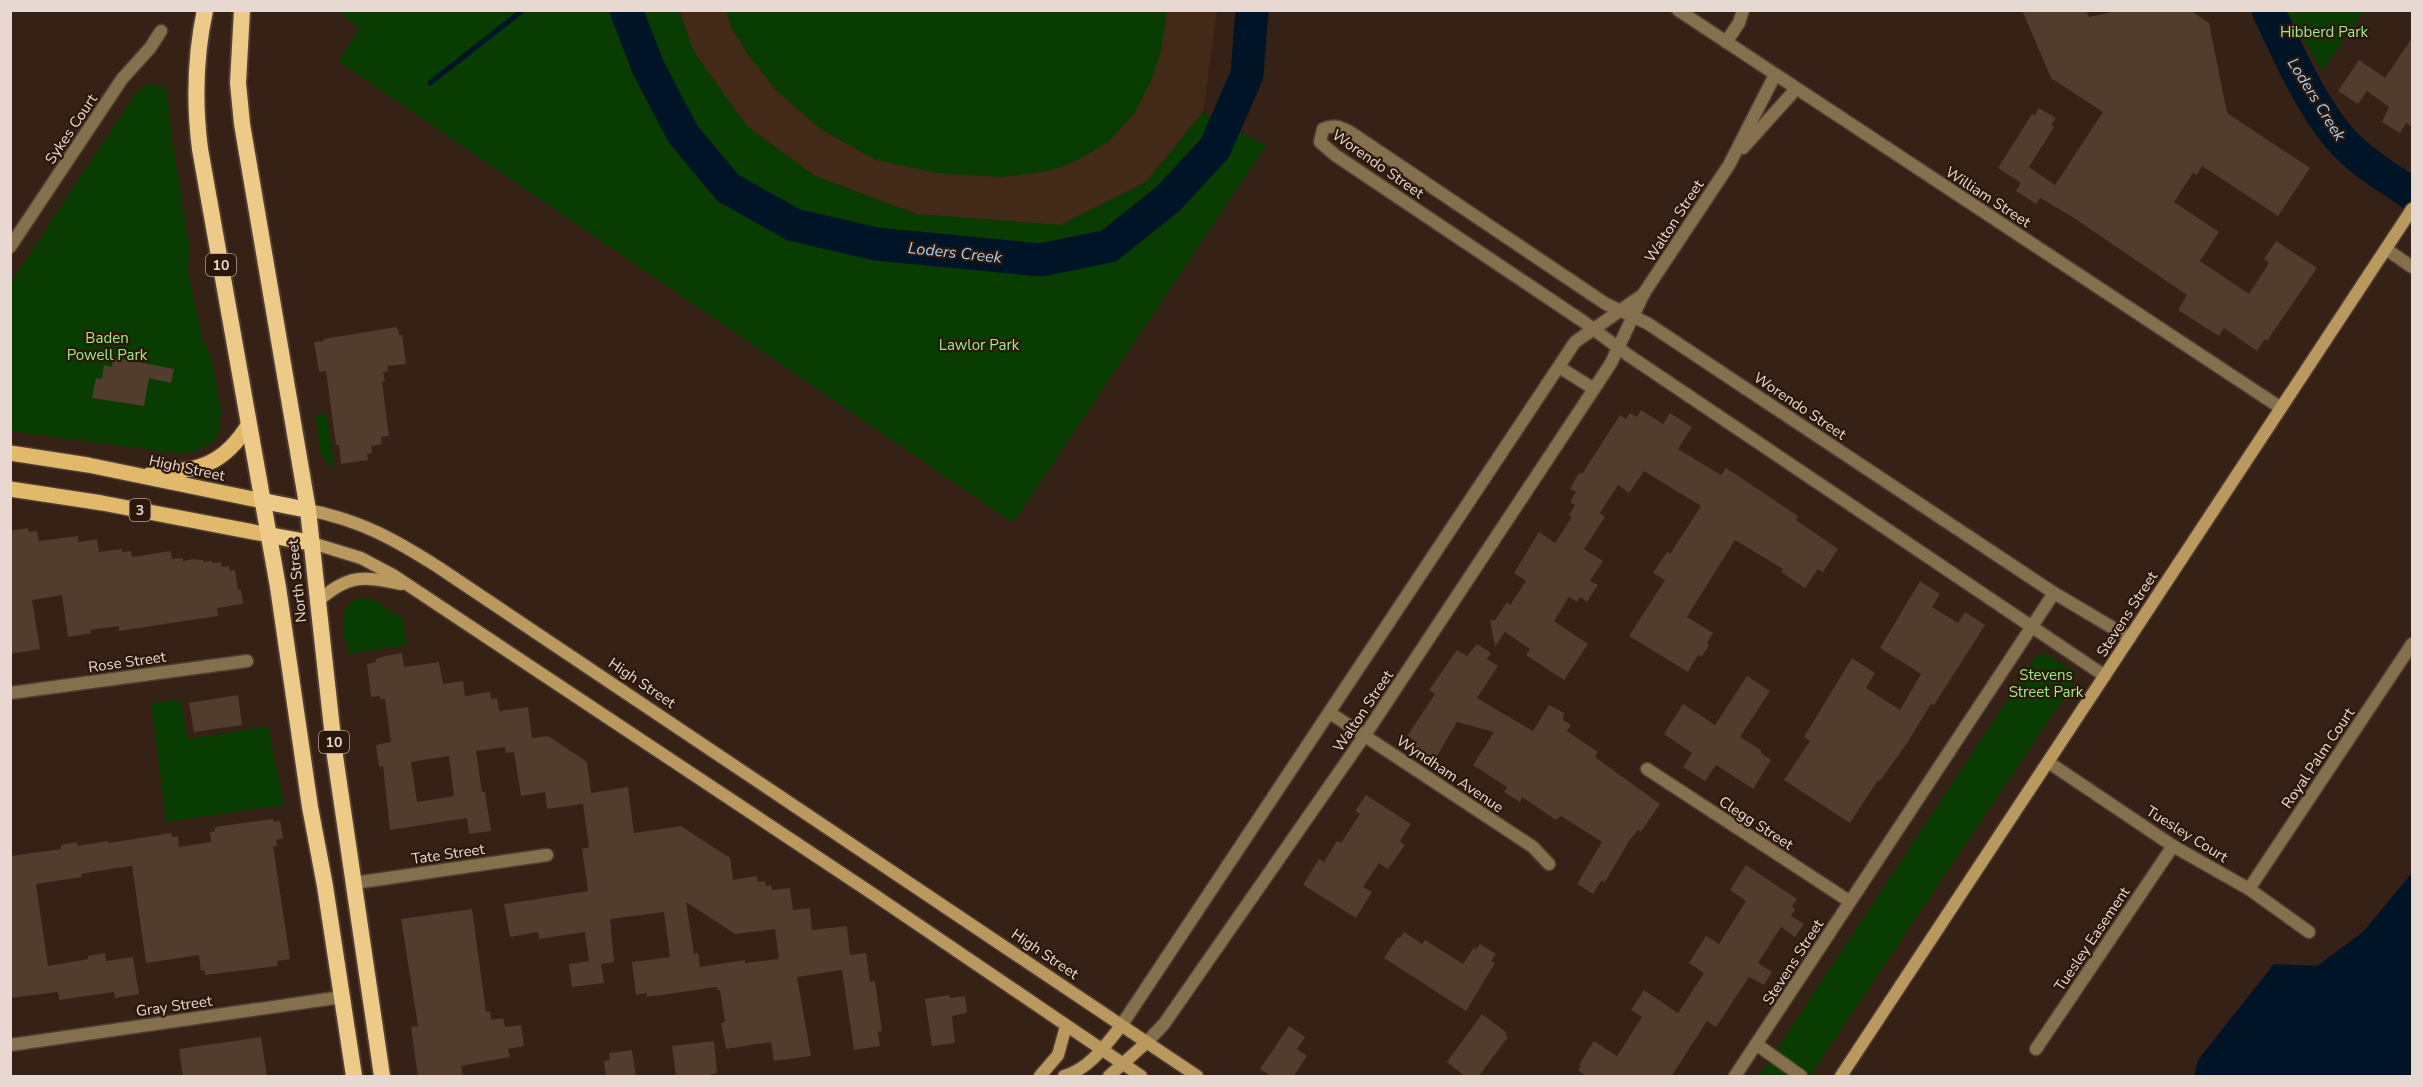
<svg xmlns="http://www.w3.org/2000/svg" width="2423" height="1087" font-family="'Nunito Sans',sans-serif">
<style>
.built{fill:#432918}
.green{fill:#083c00}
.water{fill:#001428}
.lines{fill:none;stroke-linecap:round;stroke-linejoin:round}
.stream{stroke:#001428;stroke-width:5}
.river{stroke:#001428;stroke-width:33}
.building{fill:#513c2e;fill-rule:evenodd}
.minor-casing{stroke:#513e33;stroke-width:15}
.secondary-casing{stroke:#513e33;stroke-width:15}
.primary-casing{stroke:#513e33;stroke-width:18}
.trunk-casing{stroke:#513e33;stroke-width:20}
.minor{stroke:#84704c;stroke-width:12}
.secondary{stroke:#b9995e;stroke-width:12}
.primary{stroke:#e2b96b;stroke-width:15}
.trunk{stroke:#edca88;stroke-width:16}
.labels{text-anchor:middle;stroke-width:4.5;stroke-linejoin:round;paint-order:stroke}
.shield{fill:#2b180b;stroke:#af9f96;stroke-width:1.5}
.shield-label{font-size:14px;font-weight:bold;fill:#e7d9d1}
.park-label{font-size:15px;fill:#9aee89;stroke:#2b180b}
.street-label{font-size:15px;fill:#e7d9d1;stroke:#2b180b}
.water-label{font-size:16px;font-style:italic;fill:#a8cef0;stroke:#2b180b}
</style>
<rect width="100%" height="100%" fill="#352115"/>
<polygon class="built" points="680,11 1217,11 1203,112 1146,182 1060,225 916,214 815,176 746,126 693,52"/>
<g class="green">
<polygon points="338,11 679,11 694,52 747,126 815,176 916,214 1060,225 1146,182 1203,112 1266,146 1013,523 338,61 360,28"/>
<polygon points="1167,11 1161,52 1151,81 1134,114 1108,142 1076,161 1049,171 1001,177 937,173 876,160 820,129 775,89 746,52 731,27 726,11"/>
<polygon points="2287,11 2364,11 2322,71"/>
<polygon points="152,83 167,90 172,139 190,249 188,273 203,339 211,356 221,412 219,431 213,442 196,451 180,454 11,431 11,282 135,94 144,86"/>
<polygon points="327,414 335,471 321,455 315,415"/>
<path d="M360 598 372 599 403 618 407 645 348 654C345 634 334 605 360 598Z"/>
<polygon points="2046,654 2073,671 2075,675 2073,684 1810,1076 1759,1076 2037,655"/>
<polygon points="180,700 188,739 268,726 284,805 166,822 151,703"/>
</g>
<polygon class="water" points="2412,873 2412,1076 2194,1076 2198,1060 2274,964 2317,966 2363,932"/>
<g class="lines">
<polyline class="stream" points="430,83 523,10"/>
<g class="river">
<polyline points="626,10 648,67 683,134 728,188 794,225 876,244 1041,260 1109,246 1169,198 1215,148 1247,75 1252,10"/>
<path d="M2268 10C2287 51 2314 112 2345 144 2364 164 2390 179 2412 194"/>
</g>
</g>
<g class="building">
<polygon points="2022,10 2086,10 2089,17 2122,10 2190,10 2209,23 2227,113 2310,168 2278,216 2202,166 2197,175 2193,173 2174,202 2219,232 2200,261 2249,294 2269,263 2264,259 2276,241 2317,268 2267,341 2265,339 2257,351 2224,328 2219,336 2178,310 2187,295 2071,216 2040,198 2036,204 2016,191 2021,183 1998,168 2032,114 2035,115 2039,108 2056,118 2051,125 2054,127 2029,167 2055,185 2103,112 2051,78"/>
<polygon points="2412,38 2412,127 2406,123 2400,133 2382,122 2389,107 2367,91 2358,104 2338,91 2359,60 2385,78"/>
<polygon points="397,327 399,335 402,335 406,364 387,366 388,371 383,372 385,381 382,382 389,436 381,437 382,444 371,446 372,453 367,454 368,460 341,464 339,445 336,445 326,371 319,372 314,342 324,341 323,339"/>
<polygon points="113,357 174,369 171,383 149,378 144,406 92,398 96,378 102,379 104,365 112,367"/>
<polygon points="1641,410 1663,424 1670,413 1692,427 1678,449 1721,475 1726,468 1798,516 1796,520 1838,549 1823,572 1818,569 1805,588 1781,572 1783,569 1735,540 1687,617 1713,633 1707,643 1709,645 1702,657 1698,655 1688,672 1629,636 1665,580 1653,573 1667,552 1670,554 1701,506 1644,471 1629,493 1618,485 1600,513 1605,517 1584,549 1603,561 1590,581 1598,585 1587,602 1580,597 1577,602 1569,597 1554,621 1588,644 1564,680 1526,655 1530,649 1505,632 1495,647 1490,620 1495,620 1507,602 1510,605 1526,581 1514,573 1539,532 1555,543 1572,517 1569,515 1575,505 1570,502 1576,492 1570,489 1579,473 1582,474 1620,415 1626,419 1630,413 1637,417"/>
<polygon points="28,528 29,532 37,531 39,541 78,536 78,542 97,539 99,552 122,549 122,552 131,551 132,557 171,551 172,559 183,558 183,561 194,559 203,560 203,562 212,561 212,563 221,562 222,567 229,566 230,571 235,570 238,590 241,590 243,604 217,608 218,616 119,631 119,626 90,630 91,633 68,637 62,595 32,600 40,649 10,654 10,531"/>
<polygon points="1920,581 1940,594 1932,607 1958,623 1965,612 1985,625 1934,705 1931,704 1907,743 1880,781 1878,780 1850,823 1784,780 1810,741 1804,737 1852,658 1875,673 1866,688 1900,710 1921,674 1880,648"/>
<polygon points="1477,644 1491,653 1487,659 1498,666 1477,698 1533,731 1549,705 1564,713 1563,720 1571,725 1567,731 1598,752 1595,757 1660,804 1641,832 1638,830 1629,841 1605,882 1601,881 1593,894 1577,884 1602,842 1561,816 1556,820 1522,797 1520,802 1504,792 1507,787 1473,765 1494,732 1457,722 1434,761 1410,747 1414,740 1407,736 1435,694 1429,690 1457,650 1467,656"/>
<path d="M402 653 404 667 439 662 443 684 463 681 465 696 490 692 491 699 497 698 499 711 528 707 532 738 548 736 587 762 591 793 628 787 634 833 681 826 730 858 733 880 757 876 758 882 765 881 766 886 771 885 772 890 790 888 793 910 810 908 812 930 847 926 850 955 866 953 870 982 875 981 882 1031 878 1032 880 1046 854 1050 842 970 797 977 811 1056 774 1061 771 1042 726 1049 721 1023 725 1022 720 990H717V987L647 997V993L636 995 632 962 670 957 664 912 610 919 614 962 601 964 604 983 572 987 569 964 589 961 585 932 539 939 538 932 510 937 504 904 588 891 582 849 589 847 583 804 547 809 545 792 521 796 514 752 506 753 505 747 476 751 482 792H485L491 831 469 834 467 818 390 830 383 766 379 767 376 745 391 742 385 699H380V696L371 697 367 664 376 662V659L385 656ZM449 756 454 796 417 802 411 762ZM686 902 735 934 775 929 779 959 745 963V960L700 967 698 953 694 954Z"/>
<polygon points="1747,676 1770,691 1740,737 1761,750 1761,753 1771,760 1753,789 1716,765 1705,781 1683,767 1692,753 1664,734 1683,704 1715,725"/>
<polygon points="238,695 242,725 194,732 189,703"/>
<polygon points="1366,795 1411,824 1400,841 1405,845 1388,869 1379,863 1363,887 1372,892 1356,918 1303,885 1319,859 1324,862 1337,841 1341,843 1360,814 1355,811"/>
<polygon points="273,819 274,822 280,821 283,838 276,840 277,846 273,846 290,959 277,961 278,966 205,975 204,970 201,971 199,955 146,963 132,866 117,868 81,874 82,877 36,884 48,966 88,959 88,956 105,953 106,961 133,957 139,994 115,998 114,992 59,1000 58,992 10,998 10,856 61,849 61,845 77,842 78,846 108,841 109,843 171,833 172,837 178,836 179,847 211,842 210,832 215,831 215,827"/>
<polygon points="1746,865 1797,899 1792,906 1795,909 1791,916 1804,924 1795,937 1781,927 1758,963 1772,972 1764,985 1749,977 1716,1027 1707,1021 1671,1077 1587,1077 1578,1070 1581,1066 1579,1065 1594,1041 1617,1056 1642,1017 1631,1010 1644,990 1678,1013 1704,973 1689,963 1706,936 1719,944 1746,901 1730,890"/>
<polygon points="472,909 486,1012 490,1011 491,1020 503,1018 505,1027 521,1025 524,1046 508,1049 510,1057 461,1066 463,1077 418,1077 411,1027 418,1026 401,919"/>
<polygon points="1404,932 1422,944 1425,940 1463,964 1474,947 1476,949 1480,944 1496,954 1491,961 1495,963 1466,1011 1384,958 1398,937 1400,938"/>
<polygon points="949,995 950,998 965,996 967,1013 952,1016 955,1043 932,1046 925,999"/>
<polygon points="1482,1014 1507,1033 1505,1035 1508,1037 1478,1077 1466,1077 1447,1062"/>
<polygon points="1289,1026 1305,1037 1297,1049 1307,1056 1293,1077 1272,1077 1260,1069"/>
<polygon points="261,1037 267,1077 183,1077 179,1049"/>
<polygon points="714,1041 717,1073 703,1077 676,1077 672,1046"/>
<polygon points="632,1050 636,1077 606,1077 604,1061 610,1060 609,1053"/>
</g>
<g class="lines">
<g class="minor-casing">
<g id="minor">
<polyline points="1678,10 2281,408"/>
<polyline points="1726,42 1739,23 1743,10"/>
<polyline points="1743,148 1796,89"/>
<polyline points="10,247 122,79 150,48 161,31"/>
<polyline points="2386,249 2412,267"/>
<polyline points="1559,367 1594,389"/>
<path d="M2105 676 1628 355 1584 322 1335 155 1320 142 1323 129C1334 124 1340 127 1350 132L1606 304 1647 323 2054 593 2130 638"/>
<polyline points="10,693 247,661"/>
<polyline points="1330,713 1533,847 1549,864"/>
<polyline points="2048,762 2173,846 2249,889 2309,932"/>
<polyline points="1647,769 1849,901"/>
<polyline points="354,883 547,855"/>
<polyline points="2249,889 2412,644"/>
<polyline points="1121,1026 1575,342 1644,294"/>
<polyline points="1146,1043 1164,1024 1365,735 1594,389 1611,363 1644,293 1729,165 1775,75"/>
<polyline points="1756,1044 1801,1076"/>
<polyline points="10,1045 342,997"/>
<polyline points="2036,1049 2173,846"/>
<polyline points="1735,1076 2054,593"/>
</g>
</g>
<g class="secondary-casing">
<g id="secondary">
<path d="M308 510C360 520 394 539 438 567L1197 1076"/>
<polyline points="312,543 361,558 393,575 873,894 1141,1076"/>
<path d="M317 602C348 574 362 576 401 584"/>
<polyline points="1040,1076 1058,1055 1066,1026"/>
<path d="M1064 1076C1089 1069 1105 1046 1121 1026"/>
<polyline points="1109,1076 1146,1043"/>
<polyline points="1841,1076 2412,209"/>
</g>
</g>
<g class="primary-casing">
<g id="primary">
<polyline points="10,453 88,465 263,501"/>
<path d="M149 475C197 469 222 468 249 424"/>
<polyline points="10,489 102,503 269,535"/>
</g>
</g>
<g class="trunk-casing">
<g id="trunk">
<path d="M205 10C195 57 194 102 200 149L278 587 310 807 325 886 354 1076"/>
<polyline points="242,10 238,83 242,124 308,510 335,756 382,1076"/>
<polyline points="263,501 308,510"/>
<polyline points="269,535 312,543"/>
</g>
</g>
<use href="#minor" class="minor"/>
<use href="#secondary" class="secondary"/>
<use href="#primary" class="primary"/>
<use href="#trunk" class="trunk"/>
</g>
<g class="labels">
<g class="shield">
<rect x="206" y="254" width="30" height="22" rx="4.5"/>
<rect x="129.5" y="499" width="21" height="22" rx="4.5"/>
<rect x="319" y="731" width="30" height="22" rx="4.5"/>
</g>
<g class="shield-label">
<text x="221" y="270">10</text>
<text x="140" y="515">3</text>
<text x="334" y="747">10</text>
</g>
<g class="park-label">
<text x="2324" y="37">Hibberd Park</text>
<text x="107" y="343">Baden<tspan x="107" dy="17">Powell Park</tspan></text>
<text x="979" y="350">Lawlor Park</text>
<text x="2046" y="680">Stevens<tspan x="2046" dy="17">Street Park</tspan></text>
</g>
<g class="street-label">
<text transform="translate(71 129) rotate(-56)" y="5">Sykes Court</text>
<text transform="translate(1378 164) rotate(35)" y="5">Worendo Street</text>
<text transform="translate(1988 197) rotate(33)" y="5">William Street</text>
<text transform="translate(1674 221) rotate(-57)" y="5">Walton Street</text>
<text transform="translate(1800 406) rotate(34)" y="5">Worendo Street</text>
<text transform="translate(187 468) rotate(12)" y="5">High Street</text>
<text transform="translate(297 581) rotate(-96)" y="5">North Street</text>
<text transform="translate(2127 614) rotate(-57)" y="5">Stevens Street</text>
<text transform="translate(127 662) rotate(-8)" y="5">Rose Street</text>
<text transform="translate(642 683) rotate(34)" y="5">High Street</text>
<text transform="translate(1363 711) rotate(-56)" y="5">Walton Street</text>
<text transform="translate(2318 758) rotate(-56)" y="5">Royal Palm Court</text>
<text transform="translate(1450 774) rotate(34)" y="5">Wyndham Avenue</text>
<text transform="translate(1756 823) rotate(33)" y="5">Clegg Street</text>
<text transform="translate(2187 834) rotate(32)" y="5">Tuesley Court</text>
<text transform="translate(448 854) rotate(-8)" y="5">Tate Street</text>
<text transform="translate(2092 939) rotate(-56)" y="5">Tuesley Easement</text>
<text transform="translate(1045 954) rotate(34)" y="5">High Street</text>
<text transform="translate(1793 962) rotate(-57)" y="5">Stevens Street</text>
<text transform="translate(174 1006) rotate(-8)" y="5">Gray Street</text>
</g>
<g class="water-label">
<text transform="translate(2317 99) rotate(58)" y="6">Loders Creek</text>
<text transform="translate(955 252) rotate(6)" y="6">Loders Creek</text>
</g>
</g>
<rect width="2423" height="1087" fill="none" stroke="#e7d9d1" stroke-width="24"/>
</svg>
